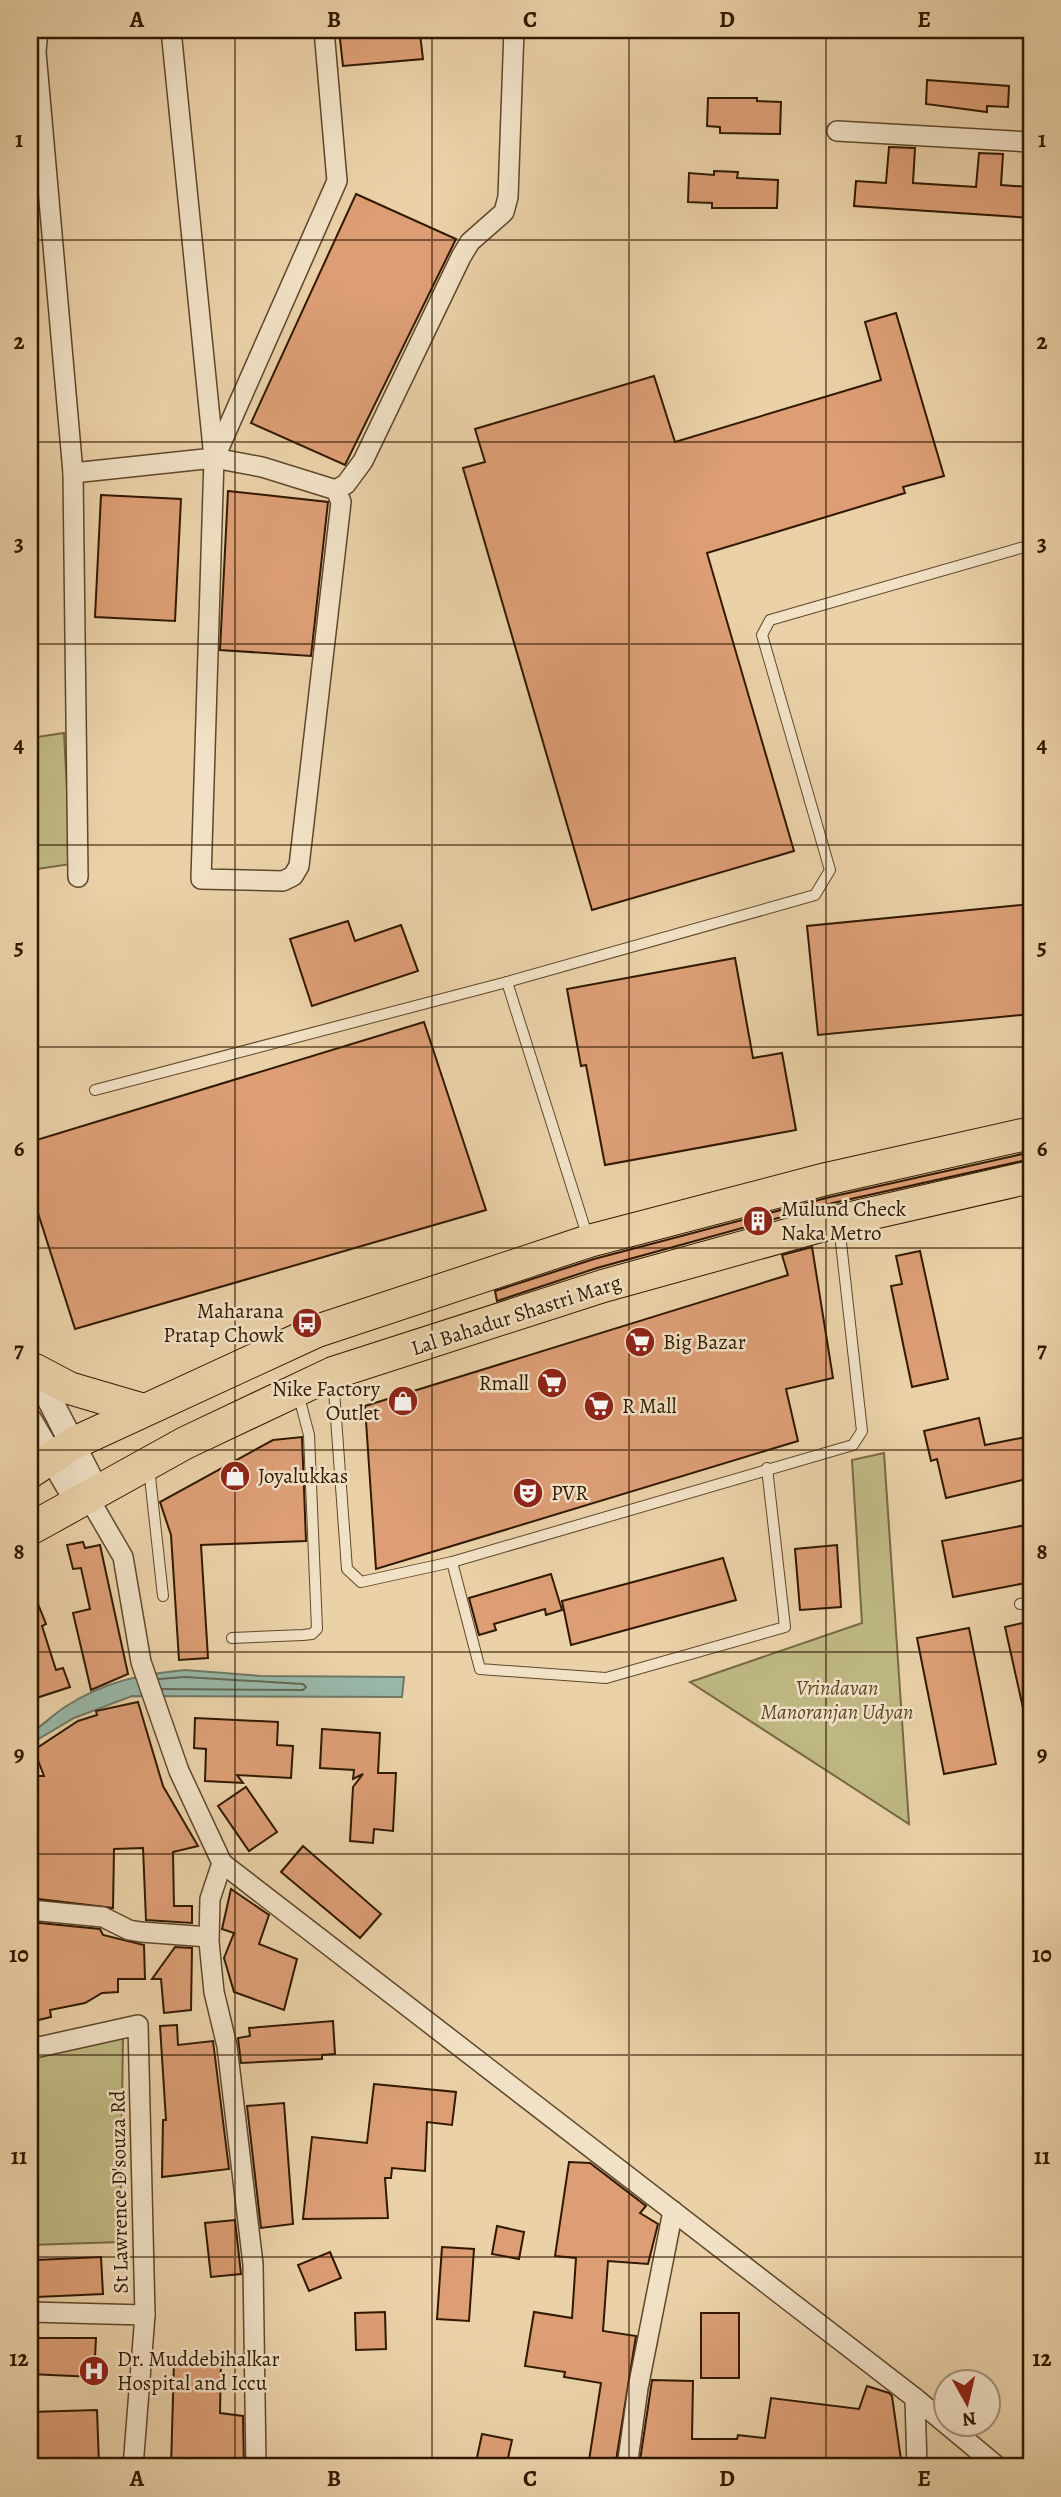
<svg xmlns="http://www.w3.org/2000/svg" width="1061" height="2497" font-family="Alegreya,serif">
<style>
.green{fill:#bfb983;stroke:#786942;stroke-width:2}
.water{fill:#98b7a8;stroke:#6f7865;stroke-width:2}
.lines{fill:none;stroke-linecap:round;stroke-linejoin:round}
.shore{stroke:#646854;stroke-width:2}
.building{fill:#dd9e76;stroke:#311900;stroke-width:2}
.service-casing{stroke:#5f472a;stroke-width:12}
.minor-casing{stroke:#5f472a;stroke-width:22}
.tertiary-casing{stroke:#5f472a;stroke-width:27}
.primary-casing{stroke:#311900;stroke-width:34}
.service{stroke:#f1e1c6;stroke-width:10}
.minor{stroke:#f1e1c6;stroke-width:19}
.tertiary{stroke:#f1e1c6;stroke-width:24}
.primary{stroke:#ead1a8;stroke-width:32}
.grid{fill:none;stroke:#311900;stroke-width:2;stroke-opacity:0.55}
.labels{text-anchor:middle;stroke-width:5;stroke-linejoin:round;paint-order:stroke}
.poi-label{font-size:21px;fill:#311900;stroke:#f1e1c6;text-anchor:start}
.street-label{font-size:21px;fill:#311900;stroke:#f1e1c6}
.park-label{font-size:21px;font-style:italic;fill:#5c4927;stroke:#f1e1c6}
.neatline{fill:none;stroke:#311900;stroke-width:2.5}
.grid-label{font-size:23px;text-anchor:middle;font-weight:bold;fill:#311900}
</style>
<rect width="100%" height="100%" fill="#ead1a8"/>
<filter id="stains"><feTurbulence type="fractalNoise" baseFrequency=".00286" numOctaves="4"/><feColorMatrix values="0 0 0 0 .2 0 0 0 0 .09 0 0 0 0 .02 0 0 0 .5 -.17"/></filter>
<radialGradient id="worn" r=".72"><stop offset=".6" stop-color="#630" stop-opacity="0"/><stop offset="1" stop-color="#630" stop-opacity=".3"/></radialGradient>
<g class="green">
<polygon points="64,733 71,864 30,870 30,738"/>
<polygon points="884,1453 909,1824 690,1682 862,1623 852,1460"/>
<polygon points="123,2035 120,2242 30,2245 30,2055"/>
</g>
<path class="water" d="M185 1670 261 1676 404 1677 402 1697 132 1696 74 1718 30 1744V1733C43 1726 52 1715 65 1707 103 1682 141 1674 185 1670Z"/>
<g class="lines">
<polyline class="shore" points="159,1679 185,1677 303,1684 306,1687 303,1690 162,1689"/>
</g>
<g class="building">
<polygon points="339,30 398,30 399,36 420,34 423,59 343,66"/>
<polygon points="927,80 1009,86 1008,107 987,106 987,112 926,104"/>
<polygon points="708,98 757,98 757,101 781,102 780,134 720,133 720,127 707,126"/>
<polygon points="889,147 915,148 913,183 976,187 979,153 1003,154 1001,185 1031,187 1031,218 854,206 856,181 886,183"/>
<polygon points="714,171 738,172 737,178 778,180 777,208 712,208 712,203 688,202 689,173 714,175"/>
<polygon points="356,194 456,239 345,465 251,423"/>
<polygon points="896,313 944,476 903,487 905,493 707,553 794,851 592,910 463,468 485,462 475,429 654,376 675,442 881,380 865,322"/>
<polygon points="228,491 328,502 311,656 220,650"/>
<polygon points="101,495 181,499 175,621 95,617"/>
<polygon points="1031,904 1031,1014 818,1035 807,926"/>
<polygon points="348,921 355,941 401,925 418,971 312,1006 290,939"/>
<polygon points="735,958 753,1058 782,1053 796,1130 605,1165 586,1065 581,1066 567,989"/>
<polygon points="424,1022 486,1210 75,1329 30,1188 30,1142"/>
<polygon points="1031,1152 1031,1159 833,1203 597,1268 497,1301 495,1291 594,1259 830,1197"/>
<polygon points="812,1247 833,1378 786,1389 798,1441 376,1569 365,1406 788,1275 782,1255"/>
<polygon points="920,1251 948,1379 912,1387 891,1286 902,1284 896,1256"/>
<polygon points="979,1418 985,1445 1031,1436 1031,1478 946,1498 937,1459 931,1461 924,1431"/>
<polygon points="302,1437 306,1541 201,1545 208,1658 179,1660 171,1535 160,1502 273,1440"/>
<polygon points="1031,1524 1031,1582 953,1597 942,1541"/>
<polygon points="83,1542 85,1548 100,1545 128,1674 91,1690 73,1613 90,1609 81,1568 73,1569 67,1545"/>
<polygon points="837,1545 841,1607 800,1610 795,1549"/>
<polygon points="723,1558 736,1600 571,1645 562,1601"/>
<polygon points="551,1574 562,1610 546,1615 545,1609 494,1624 496,1630 479,1635 469,1598"/>
<polygon points="30,1584 46,1624 42,1626 56,1670 63,1668 70,1687 30,1700"/>
<polygon points="1031,1621 1031,1716 1025,1717 1005,1627"/>
<polygon points="969,1628 996,1764 944,1774 917,1638"/>
<polygon points="138,1702 163,1786 198,1846 173,1852 174,1906 192,1906 192,1923 146,1920 143,1848 114,1849 113,1908 30,1898 30,1776 44,1776 34,1750 78,1721 97,1715 96,1711"/>
<polygon points="195,1718 278,1722 277,1745 293,1746 291,1778 237,1775 243,1783 205,1781 206,1749 194,1748"/>
<polygon points="322,1729 380,1733 378,1773 396,1773 393,1831 374,1829 373,1843 350,1841 353,1787 363,1774 353,1779 354,1770 320,1768"/>
<polygon points="246,1787 277,1832 249,1851 218,1806"/>
<polygon points="303,1846 381,1914 360,1938 281,1872"/>
<polygon points="231,1889 269,1915 259,1944 297,1959 284,2010 234,1992 224,1958 234,1933 222,1929"/>
<polygon points="30,1922 100,1929 103,1935 144,1945 145,1979 118,1979 118,1992 102,1993 85,2003 50,2010 51,2017 30,2022"/>
<polygon points="175,1947 192,1948 191,2010 164,2013 161,1979 152,1979"/>
<polygon points="333,2021 335,2054 322,2055 322,2059 241,2063 238,2038 250,2036 249,2028"/>
<polygon points="177,2025 178,2045 213,2041 229,2169 162,2177 163,2120 166,2120 160,2026"/>
<polygon points="374,2084 456,2092 452,2125 427,2122 425,2171 392,2168 391,2178 385,2178 388,2218 303,2219 312,2137 367,2143"/>
<polygon points="284,2103 293,2224 261,2228 247,2106"/>
<polygon points="569,2162 590,2163 646,2206 640,2213 658,2224 648,2264 608,2261 603,2331 636,2336 615,2467 588,2467 601,2383 564,2377 565,2372 525,2366 534,2312 572,2318 576,2258 555,2256"/>
<polygon points="235,2220 241,2274 211,2277 205,2223"/>
<polygon points="497,2226 524,2232 519,2259 492,2254"/>
<polygon points="442,2247 474,2249 469,2321 437,2319"/>
<polygon points="330,2252 341,2278 309,2291 298,2265"/>
<polygon points="101,2257 103,2294 37,2297 36,2260"/>
<polygon points="385,2312 386,2349 356,2350 355,2313"/>
<rect x="701" y="2313" width="38" height="65"/>
<polygon points="30,2338 96,2338 94,2377 30,2374"/>
<polygon points="174,2362 221,2363 220,2413 243,2416 244,2467 171,2467"/>
<polygon points="652,2380 693,2381 692,2439 737,2439 738,2435 765,2438 771,2398 859,2409 867,2386 889,2393 892,2396 902,2467 639,2467"/>
<polygon points="97,2410 99,2465 30,2467 30,2412"/>
<polygon points="482,2434 512,2440 506,2467 475,2467"/>
</g>
<g class="lines">
<g class="service-casing">
<g id="service">
<polyline points="507,982 588,1238"/>
<polyline points="95,1090 507,982 815,895 830,870 762,635 770,620 1031,545"/>
<polyline points="333,1377 347,1569 361,1582 452,1562 853,1445 862,1431 839,1225"/>
<polyline points="149,1468 163,1596"/>
<polyline points="452,1562 480,1669 606,1678 785,1627 767,1468"/>
<polyline points="1020,1604 1031,1602"/>
<polyline points="232,1638 303,1635 312,1634 317,1629 309,1435 298,1393"/>
</g>
</g>
<g class="minor-casing">
<g id="minor">
<polyline points="38,30 36,52 73,473 214,458 262,467 336,490 341,502 299,866 293,876 283,881 201,879 214,458 171,30"/>
<polyline points="837,131 1031,142"/>
<polyline points="215,457 337,181 324,30"/>
<polyline points="73,473 78,877"/>
<polyline points="336,490 346,484 363,461 461,257 470,242 504,212 508,197 514,30"/>
<polyline points="87,1495 123,1557 141,1662 179,1771 222,1863 915,2398 998,2467"/>
<polyline points="222,1863 210,1899 209,1942 214,1992 227,2046 253,2264 256,2467"/>
<polyline points="30,1910 103,1917 129,1930 141,1932 209,1937"/>
<polyline points="30,2049 138,2025 145,2315 133,2467"/>
<polyline points="30,2312 145,2315"/>
<polyline points="915,2398 917,2467"/>
<polyline points="627,2467 638,2388 673,2211"/>
</g>
</g>
<g class="tertiary-casing">
<g id="tertiary">
<polyline points="33,1367 96,1490"/>
<polyline points="30,1421 77,1501"/>
</g>
</g>
<g class="primary-casing">
<g id="primary">
<polyline points="35,1370 69,1388 144,1410"/>
<polyline points="30,1472 72,1444 317,1331 589,1241 826,1179 1031,1133"/>
<polyline points="30,1529 185,1443 333,1373 603,1286 838,1221 1031,1177"/>
</g>
</g>
<use href="#service" class="service"/>
<use href="#minor" class="minor"/>
<use href="#tertiary" class="tertiary"/>
<use href="#primary" class="primary"/>
</g>
<path class="grid" d="M235 30V2467M432 30V2467M629 30V2467M826 30V2467M30 240H1031M30 442H1031M30 644H1031M30 845H1031M30 1047H1031M30 1248H1031M30 1450H1031M30 1652H1031M30 1854H1031M30 2055H1031M30 2257H1031"/>
<defs>
<g id="building-disc" transform="scale(1.575)"><circle r="9.5" fill="#8f2418" stroke="#f1e1c6"/><path d="M-4-6H4V6H1V3H-1V6H-4ZM-2.5-4.3h1.7v1.8h-1.7ZM.8-4.3h1.7v1.8H.8ZM-2.5-1h1.7V.8h-1.7ZM.8-1h1.7V.8H.8Z" fill="#fff"/></g>
<g id="bus-disc" transform="scale(1.575)"><circle r="9.5" fill="#8f2418" stroke="#f1e1c6"/><path d="M-5-6H5V4H4V6H2V4H-2V6H-4V4H-5ZM-3.5-4V0h7V-4ZM-3.5 1.2v1.5H-2V1.2ZM2 1.2v1.5H3.5V1.2Z" fill="#fff"/></g>
<g id="supermarket-disc" transform="scale(1.575)"><circle r="9.5" fill="#8f2418" stroke="#f1e1c6"/><path d="M-6-5.5h2.5l.6 2H6L4.5 2H-2.5L-4.4-4H-6ZM-1.5 3.2a1.3 1.3 0 1 0 .1 0ZM3 3.2a1.3 1.3 0 1 0 .1 0Z" fill="#fff"/></g>
<g id="shop-disc" transform="scale(1.575)"><circle r="9.5" fill="#8f2418" stroke="#f1e1c6"/><path d="M-5-2.5h2.3a2.7 3.5 0 0 1 5.4 0H5L5.5 6h-11ZM-1.5-2.5h3a1.5 2.3 0 0 0-3 0Z" fill="#fff"/></g>
<g id="theatre-disc" transform="scale(1.575)"><circle r="9.5" fill="#8f2418" stroke="#f1e1c6"/><path d="M-5-5.5Q0-4 5-5.5V0Q5 5 0 6Q-5 5-5 0ZM-3.3-2.5H-1v1.5H-3.3ZM1-2.5H3.3v1.5H1ZM-2.8 1Q0 5.5 2.8 1Z" fill="#fff"/></g>
<g id="hospital-disc" transform="scale(1.575)"><circle r="9.5" fill="#8f2418" stroke="#f1e1c6"/><path d="M-5-5h3v3.5h4V-5h3V5h-3V1.5h-4V5h-3Z" fill="#fff"/></g>
</defs>
<g fill-rule="evenodd">
<use href="#building-disc" x="758" y="1221"/>
<use href="#bus-disc" x="307" y="1323"/>
<use href="#supermarket-disc" x="640" y="1342"/>
<use href="#supermarket-disc" x="552" y="1383"/>
<use href="#shop-disc" x="403" y="1401"/>
<use href="#supermarket-disc" x="599" y="1406"/>
<use href="#shop-disc" x="235" y="1476"/>
<use href="#theatre-disc" x="528" y="1493"/>
<use href="#hospital-disc" x="94" y="2371"/>
</g>
<g class="labels">
<g class="poi-label">
<text x="781" y="1216">Mulund Check<tspan x="781" dy="24">Naka Metro</tspan></text>
<text x="284" y="1318" text-anchor="end">Maharana<tspan x="284" dy="24">Pratap Chowk</tspan></text>
<text x="663" y="1349">Big Bazar</text>
<text x="529" y="1390" text-anchor="end">Rmall</text>
<text x="380" y="1396" text-anchor="end">Nike Factory<tspan x="380" dy="24">Outlet</tspan></text>
<text x="622" y="1413">R Mall</text>
<text x="258" y="1483">Joyalukkas</text>
<text x="551" y="1500">PVR</text>
<text x="117" y="2366">Dr. Muddebihalkar<tspan x="117" dy="24">Hospital and Iccu</tspan></text>
</g>
<g class="street-label">
<text transform="translate(516 1315) rotate(-18)" y="7">Lal Bahadur Shastri Marg</text>
<text transform="translate(119 2192) rotate(-91)" y="7">St Lawrence D'souza Rd</text>
</g>
<g class="park-label">
<text x="837" y="1695">Vrindavan<tspan x="837" dy="24">Manoranjan Udyan</tspan></text>
</g>
</g>
<rect width="1061" height="2497" fill="none" stroke="#ead1a8" stroke-width="77"/>
<g transform="translate(967 2403) rotate(172)"><circle r="33" fill="#f1e1c6" stroke="#a49177" stroke-width="2"/>
<path d="M0-5L12 26L0 18L-12 26Z" fill="#8f2418"/>
<text y="-10" font-size="19" font-weight="bold" text-anchor="middle" fill="#311900">N</text>
</g>
<rect x="38" y="38" width="985" height="2420" class="neatline"/>
<g class="grid-label">
<text x="137" y="27">A</text>
<text x="334" y="27">B</text>
<text x="530" y="27">C</text>
<text x="727" y="27">D</text>
<text x="924" y="27">E</text>
<text x="19" y="147">1</text>
<text x="1042" y="147">1</text>
<text x="19" y="349">2</text>
<text x="1042" y="349">2</text>
<text x="19" y="551">3</text>
<text x="1042" y="551">3</text>
<text x="19" y="752">4</text>
<text x="1042" y="752">4</text>
<text x="19" y="954">5</text>
<text x="1042" y="954">5</text>
<text x="19" y="1156">6</text>
<text x="1042" y="1156">6</text>
<text x="19" y="1357">7</text>
<text x="1042" y="1357">7</text>
<text x="19" y="1559">8</text>
<text x="1042" y="1559">8</text>
<text x="19" y="1761">9</text>
<text x="1042" y="1761">9</text>
<text x="19" y="1962">10</text>
<text x="1042" y="1962">10</text>
<text x="19" y="2164">11</text>
<text x="1042" y="2164">11</text>
<text x="19" y="2366">12</text>
<text x="1042" y="2366">12</text>
<text x="137" y="2486">A</text>
<text x="334" y="2486">B</text>
<text x="530" y="2486">C</text>
<text x="727" y="2486">D</text>
<text x="924" y="2486">E</text>
</g>
<rect width="100%" height="100%" filter="url(#stains)"/>
<rect width="100%" height="100%" fill="url(#worn)"/>
</svg>
